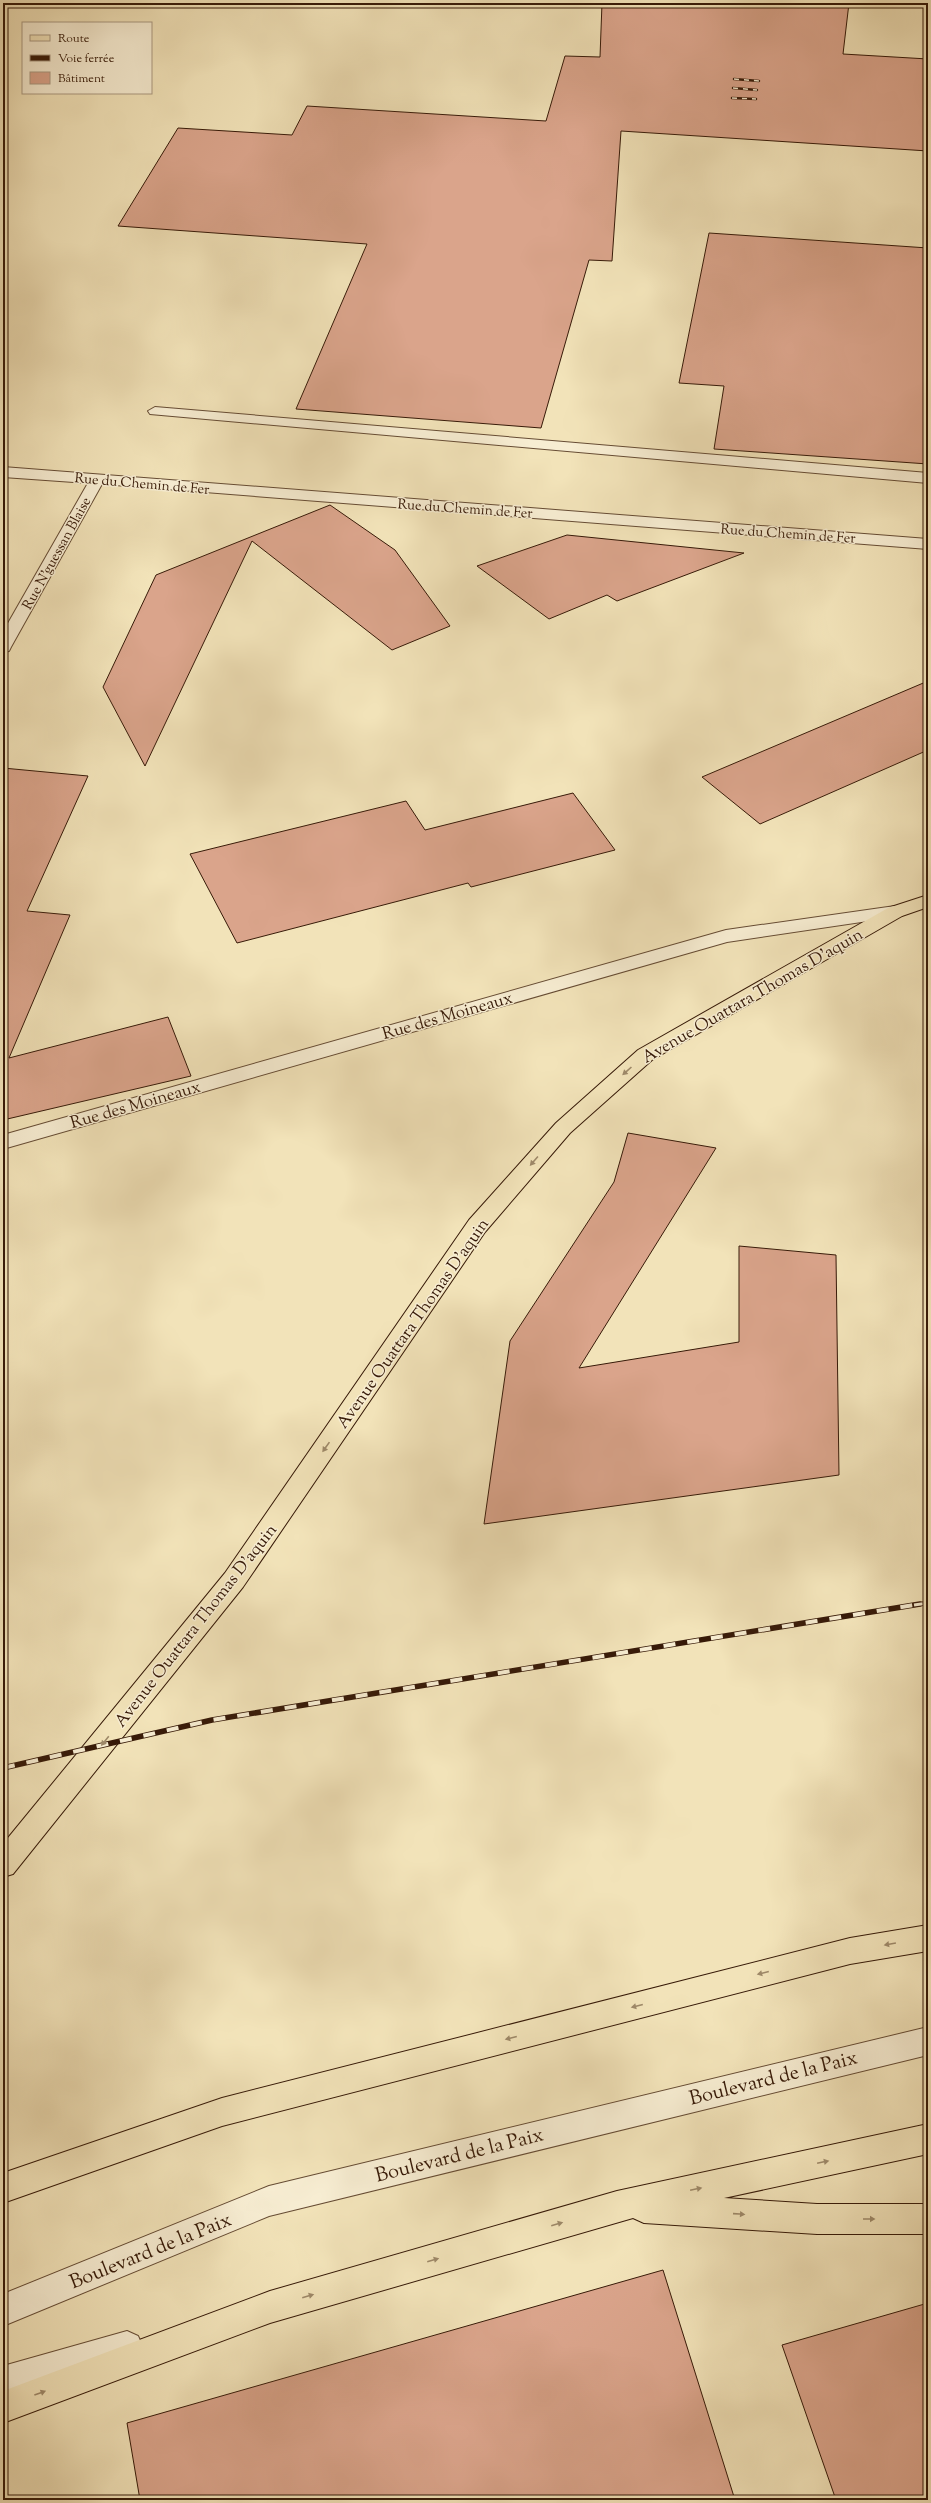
<svg xmlns="http://www.w3.org/2000/svg" width="931" height="2503" font-family="'Sorts Mill Goudy',serif">
<style>
.building{fill:#daa48b;stroke:#371a08}
.lines{fill:none;stroke-linecap:round;stroke-linejoin:round}
.minor-casing{stroke:#664c34;stroke-width:2}
.major-casing{stroke:#371a08;stroke-width:2}
.minor{fill:#f7edd2;fill-rule:evenodd}
.major{fill:#f2e3b9;fill-rule:evenodd}
.rail-far2-casing{stroke:#371a08;stroke-width:2.5}
.rail-far1-casing{stroke:#371a08;stroke-width:4.5}
.rail-casing{stroke:#371a08;stroke-width:5.5}
.rail-far2{stroke:#f7edd2;stroke-width:1.5;stroke-dasharray:5;stroke-linecap:butt}
.rail-far1{stroke:#f7edd2;stroke-width:3;stroke-dasharray:9;stroke-linecap:butt}
.rail{stroke:#f7edd2;stroke-width:4;stroke-dasharray:12;stroke-linecap:butt}
.oneway{fill:#9e8969}
.labels{text-anchor:middle;stroke-width:3;stroke-linejoin:round;paint-order:stroke}
.far-street-label{font-size:14px;fill:#371a08;stroke:#f7edd2}
.street-label{font-size:17px;fill:#371a08;stroke:#f7edd2}
.near-street-label{font-size:20px;fill:#371a08;stroke:#f7edd2}
</style>
<rect width="100%" height="100%" fill="#f2e3b9"/>
<filter id="stains"><feTurbulence type="fractalNoise" baseFrequency=".005" numOctaves="4"/><feColorMatrix values="0 0 0 0 .2 0 0 0 0 .09 0 0 0 0 .02 0 0 0 .5 -.17"/></filter>
<radialGradient id="worn" r=".72"><stop offset=".6" stop-color="#630" stop-opacity="0"/><stop offset="1" stop-color="#630" stop-opacity=".3"/></radialGradient>
<g class="building">
<polygon points="602,3 849,3 843,54 928,59 928,151 621,131 612,261 589,260 541,428 296,409 367,244 118,226 178,128 292,135 307,106 546,121 565,56 600,57"/>
<polygon points="709,233 928,248 928,464 714,449 724,386 679,383"/>
<polygon points="330,505 395,550 450,626 392,650 252,541 145,766 103,687 156,575"/>
<polygon points="567,535 744,553 617,601 607,595 549,619 477,566"/>
<polygon points="928,681 928,750 760,824 702,777"/>
<polygon points="3,768 88,776 27,911 70,915 9,1058 168,1017 191,1076 3,1120"/>
<polygon points="573,793 615,850 471,887 468,883 237,943 190,854 406,801 425,830"/>
<polygon points="628,1133 716,1148 579,1368 739,1342 739,1246 836,1255 839,1475 484,1524 510,1341 614,1182"/>
<polygon points="663,2270 735,2500 140,2500 127,2423"/>
<polygon points="928,2303 928,2500 836,2500 782,2345"/>
</g>
<g class="lines">
<g class="minor-casing">
<g id="minor">
<polygon points="155,407 928,473 928,483 150,414 148,411"/>
<polygon points="3,467 928,539 928,549 102,484 11,647 9,651 3,652 3,632 88,483 3,477"/>
<polygon points="895,906 902,908 905,912 902,916 727,942 3,1149 3,1135 726,930"/>
<polygon points="928,2027 928,2055 269,2216 3,2326 3,2294 269,2186"/>
<polygon points="127,2331 138,2336 143,2347 138,2358 3,2398 3,2366"/>
</g>
</g>
<g class="major-casing">
<g id="major">
<polygon points="928,895 928,907 902,916 652,1060 570,1133 485,1232 243,1587 13,1874 3,1877 3,1844 225,1573 469,1220 556,1123 638,1050 888,908"/>
<polygon points="928,1925 928,1951 850,1964 222,2126 3,2203 3,2173 222,2098 850,1938"/>
<polygon points="928,2124 928,2154 724,2198 817,2204 928,2204 928,2234 817,2234 644,2223 633,2218 270,2323 3,2423 3,2391 270,2291 617,2191"/>
</g>
</g>
<use href="#minor" class="minor"/>
<use href="#major" class="major"/>
<g class="rail-far2-casing">
<g id="rail-far2">
<polyline points="734,79 759,81"/>
<polyline points="733,88 757,90"/>
<polyline points="732,98 756,99"/>
</g>
</g>
<g class="rail-far1-casing">
<polyline id="rail-far1" points="914,1605 928,1603"/>
</g>
<g class="rail-casing">
<polyline id="rail" points="3,1768 212,1720 920,1604"/>
</g>
<use href="#rail-far2" class="rail-far2"/>
<use href="#rail-far1" class="rail-far1"/>
<use href="#rail" class="rail"/>
</g>
<defs><path id="oneway-solid" d="M-6-.8H1V-3.2L6.5 0L1 3.2V.8H-6Z"/></defs>
<g class="oneway">
<use href="#oneway-solid" transform="translate(627 1071) rotate(138)"/>
<use href="#oneway-solid" transform="translate(534 1161) rotate(131)"/>
<use href="#oneway-solid" transform="translate(326 1447) rotate(125)"/>
<use href="#oneway-solid" transform="translate(105 1741) rotate(129)"/>
<use href="#oneway-solid" transform="translate(890 1944) rotate(170)"/>
<use href="#oneway-solid" transform="translate(763 1973) rotate(166)"/>
<use href="#oneway-solid" transform="translate(637 2006) rotate(166)"/>
<use href="#oneway-solid" transform="translate(511 2038) rotate(166)"/>
<use href="#oneway-solid" transform="translate(823 2162) rotate(-12)"/>
<use href="#oneway-solid" transform="translate(696 2189) rotate(-12)"/>
<use href="#oneway-solid" transform="translate(739 2214) rotate(4)"/>
<use href="#oneway-solid" transform="translate(869 2219)"/>
<use href="#oneway-solid" transform="translate(557 2224) rotate(-16)"/>
<use href="#oneway-solid" transform="translate(433 2260) rotate(-16)"/>
<use href="#oneway-solid" transform="translate(308 2296) rotate(-16)"/>
<use href="#oneway-solid" transform="translate(40 2393) rotate(-20)"/>
</g>
<g class="labels">
<g class="far-street-label">
<text transform="translate(142 483) rotate(5)" y="5">Rue du Chemin de Fer</text>
<text transform="translate(465 508) rotate(4)" y="5">Rue du Chemin de Fer</text>
<text transform="translate(788 533) rotate(4)" y="5">Rue du Chemin de Fer</text>
<text transform="translate(56 553) rotate(-61)" y="5">Rue N'guessan Blaise</text>
</g>
<g class="street-label">
<text transform="translate(752 995) rotate(-30)" y="6">Avenue Ouattara Thomas D'aquin</text>
<text transform="translate(447 1015) rotate(-16)" y="6">Rue des Moineaux</text>
<text transform="translate(135 1104) rotate(-16)" y="6">Rue des Moineaux</text>
<text transform="translate(412 1323) rotate(-55)" y="6">Avenue Ouattara Thomas D'aquin</text>
<text transform="translate(195 1625) rotate(-52)" y="6">Avenue Ouattara Thomas D'aquin</text>
</g>
<g class="near-street-label">
<text transform="translate(773 2077) rotate(-14)" y="7">Boulevard de la Paix</text>
<text transform="translate(459 2154) rotate(-14)" y="7">Boulevard de la Paix</text>
<text transform="translate(150 2250) rotate(-22)" y="7">Boulevard de la Paix</text>
</g>
</g>
<rect width="931" height="2503" fill="none" stroke="#f2e3b9" stroke-width="16"/>
<rect x="4" y="4" width="923" height="2495" fill="none" stroke="#371a08" stroke-width="2"/>
<rect x="8" y="8" width="915" height="2487" fill="none" stroke="#371a08"/>
<rect x="22" y="22" width="130" height="72" fill="#f7edd2" stroke="#aa9981"/>
<rect x="30" y="35" width="20" height="6" fill="#f2e3b9" stroke="#aa9981"/>
<text x="58" y="42" font-size="12" fill="#371a08">Route</text>
<rect x="30" y="55" width="20" height="6" fill="#371a08" stroke="#aa9981"/>
<text x="58" y="62" font-size="12" fill="#371a08">Voie ferrée</text>
<rect x="30" y="72" width="20" height="12" fill="#daa48b" stroke="#aa9981"/>
<text x="58" y="82" font-size="12" fill="#371a08">Bâtiment</text>
<rect width="100%" height="100%" filter="url(#stains)"/>
<rect width="100%" height="100%" fill="url(#worn)"/>
</svg>
